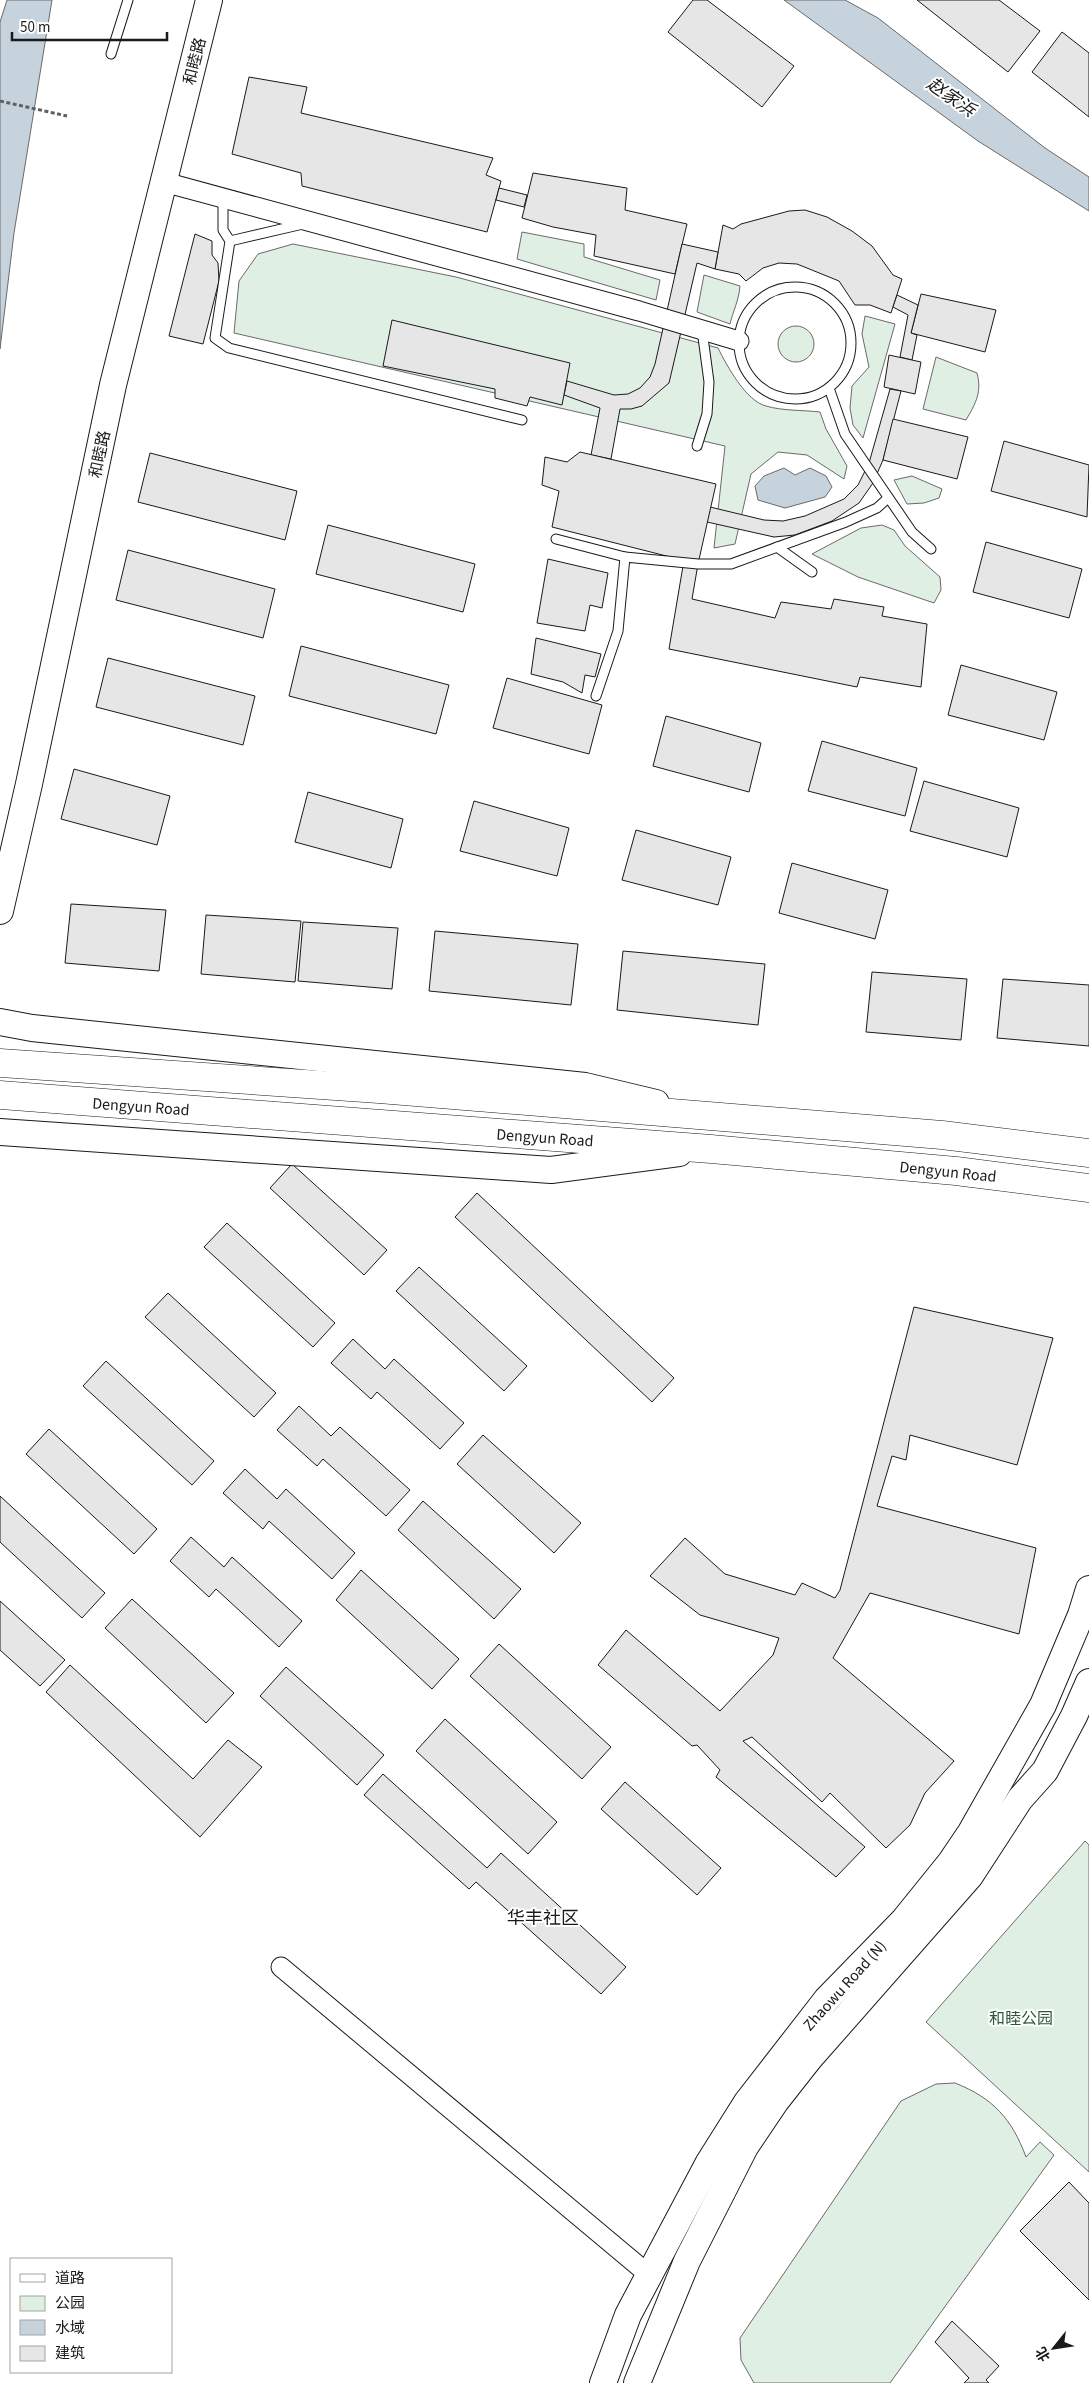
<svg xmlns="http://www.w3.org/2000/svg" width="1089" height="2383" font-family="'Source Sans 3','Noto Sans SC',sans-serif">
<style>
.green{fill:#e0efe3;stroke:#6a6a6a}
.water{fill:#c6d2dc;stroke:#6a6a6a}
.building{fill:#e6e6e6;stroke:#1a1a1a}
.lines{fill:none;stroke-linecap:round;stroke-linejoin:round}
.lane-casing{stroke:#1a1a1a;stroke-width:11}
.street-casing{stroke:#1a1a1a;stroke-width:21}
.secondary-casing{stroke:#1a1a1a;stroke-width:28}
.primary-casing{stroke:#1a1a1a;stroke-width:29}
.path{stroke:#5f5f5f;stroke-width:3;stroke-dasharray:4 2.5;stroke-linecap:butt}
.lane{stroke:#fff;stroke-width:9}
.street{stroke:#fff;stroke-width:19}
.secondary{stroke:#fff;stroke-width:26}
.primary{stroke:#fff;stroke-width:28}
.labels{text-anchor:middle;stroke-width:4;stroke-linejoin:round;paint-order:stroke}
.street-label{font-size:16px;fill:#1a1a1a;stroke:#fff}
.park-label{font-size:16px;fill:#2b5a34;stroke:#fff}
.water-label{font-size:18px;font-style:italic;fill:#1a1a1a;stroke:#fff}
.neighbourhood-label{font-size:18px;fill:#1a1a1a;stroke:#fff}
</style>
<rect width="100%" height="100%" fill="#fff"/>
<g class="green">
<polygon points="522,232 584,244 584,257 660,280 656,300 517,259"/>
<path d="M293 244 456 277 718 348C727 366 746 401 766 406 783 411 803 410 820 412L826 429 847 466 844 479 807 455 778 452 751 474 735 544 714 548 725 446 234 333 239 281 258 254Z"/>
<path d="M704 275 740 286C739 300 733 311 730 324L697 312Z"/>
<polygon points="865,316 895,324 863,438 853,425 850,408 852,386 869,367 862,334"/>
<circle cx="796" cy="344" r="18"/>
<path d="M936 357 977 373C982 392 976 403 966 420L923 409Z"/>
<polygon points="912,476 942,489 939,498 924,503 907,504 894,480"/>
<polygon points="882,525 894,530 905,546 940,577 941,590 934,603 858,577 812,554 861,528"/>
<polygon points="1085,1841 1089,1845 1089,2172 926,2022"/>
<path d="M955 2083C993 2098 1012 2119 1026 2157L1040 2142 1054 2155 890 2383H754L741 2360 740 2338 901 2101 936 2084Z"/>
</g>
<g class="water">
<polygon points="7,0 52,0 14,233 0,349 0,22"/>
<polygon points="784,0 845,0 878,18 1045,148 1089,177 1089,211 978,141"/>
<polygon points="784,468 795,475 810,468 826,476 832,487 825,497 785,508 758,500 755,486 764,476"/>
</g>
<g class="building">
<polygon points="693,0 707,0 794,66 762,107 668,32"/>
<polygon points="917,0 999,0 1040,31 1008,72"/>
<polygon points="1062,32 1089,53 1089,117 1032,72"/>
<polygon points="249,77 307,87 301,113 493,158 486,175 501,181 487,232 302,186 301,173 232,154"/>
<polygon points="533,173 627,188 625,210 687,224 675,274 594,256 596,235 553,227 522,218"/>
<polygon points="499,188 527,195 524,207 496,200"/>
<polygon points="805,210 827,217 852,231 872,246 893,275 902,279 891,313 870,305 855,305 839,281 797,264 779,263 763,268 746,281 739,274 715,269 723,225 733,229 741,224 789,211"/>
<polygon points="195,234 212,241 212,255 218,263 219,281 203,344 169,336"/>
<polygon points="682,244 718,252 715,269 697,263 669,383 642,406 631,409 620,409 611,459 591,455 600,408 564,395 567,381 614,395 628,394 640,388 650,377 655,364"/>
<polygon points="921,294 996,310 985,352 911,333"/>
<polygon points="897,295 918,305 911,333 917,335 912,360 900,357 908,315 893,307"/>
<polygon points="392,320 570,363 562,405 530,397 527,406 495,398 495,389 383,366"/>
<polygon points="889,355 921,362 915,394 884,387"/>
<polygon points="890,389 901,391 883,460 873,483 859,503 832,521 795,535 774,537 707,522 710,507 764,520 783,521 805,516 844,499 858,485 869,463"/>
<polygon points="893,419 968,437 957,479 883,460"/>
<polygon points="1004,441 1089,465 1087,517 991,491"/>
<polygon points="580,452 716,484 698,564 552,527 559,491 542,485 545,457 567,462"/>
<polygon points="150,453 297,491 285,540 138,502"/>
<polygon points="328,525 475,564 463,612 316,574"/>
<polygon points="986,542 1082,569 1069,618 973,592"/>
<polygon points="128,550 275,589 263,638 116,600"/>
<polygon points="548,559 608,573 602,608 590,605 585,631 537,623"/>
<polygon points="684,560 698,564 692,599 775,618 781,602 831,609 834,599 884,607 882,616 927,624 921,687 860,677 857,687 669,649"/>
<polygon points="536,638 601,654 595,677 585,675 582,693 563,682 531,674"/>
<polygon points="301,646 449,685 436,734 289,696"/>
<polygon points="108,658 255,696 243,745 96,707"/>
<polygon points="961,665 1057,692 1044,740 948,715"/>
<polygon points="507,678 602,705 589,754 493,728"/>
<polygon points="666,716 761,743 749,792 653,766"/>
<polygon points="822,741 917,768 905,816 808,791"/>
<polygon points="74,769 170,796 157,845 61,819"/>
<polygon points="924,781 1019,808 1007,857 910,831"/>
<polygon points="308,792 403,819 391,868 295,842"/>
<polygon points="474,801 569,828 557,876 460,851"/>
<polygon points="636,830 731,857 718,905 622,880"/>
<polygon points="792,863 888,890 875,939 779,913"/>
<polygon points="71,904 166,910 159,971 65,963"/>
<polygon points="206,915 301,921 295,982 201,974"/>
<polygon points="303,922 398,928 392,989 298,981"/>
<polygon points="435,931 578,944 571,1005 429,991"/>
<polygon points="623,951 765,964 758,1025 617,1010"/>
<polygon points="872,972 967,979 961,1040 866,1032"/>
<polygon points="1003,979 1089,985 1089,1046 997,1038"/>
<polygon points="292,1164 387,1250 364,1275 270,1188"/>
<polygon points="477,1193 674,1378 652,1402 455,1217"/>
<polygon points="227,1223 335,1323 313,1347 204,1247"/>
<polygon points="419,1267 527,1366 504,1391 396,1291"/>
<polygon points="168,1293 276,1393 254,1417 145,1317"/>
<polygon points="914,1307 1053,1338 1017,1465 910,1435 906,1460 892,1456 877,1506 1036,1548 1019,1634 870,1593 833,1658 954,1761 925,1793 910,1825 886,1848 830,1793 822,1802 752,1737 743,1741 865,1847 836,1877 716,1777 720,1770 697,1745 692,1746 598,1665 626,1630 720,1711 773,1655 779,1638 700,1615 650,1576 685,1538 725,1574 795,1595 802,1583 835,1598 840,1590"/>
<polygon points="353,1339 385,1369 394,1359 464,1423 440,1449 377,1392 371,1399 331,1363"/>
<polygon points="106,1361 214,1461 192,1485 83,1386"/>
<polygon points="299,1406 331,1436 340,1427 410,1490 386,1516 323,1459 317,1466 277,1430"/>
<polygon points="49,1429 157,1529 134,1554 26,1454"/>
<polygon points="483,1435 581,1523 554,1553 457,1464"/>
<polygon points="245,1469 277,1499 286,1489 355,1553 332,1579 269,1521 263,1529 223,1493"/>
<polygon points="0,1496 105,1593 82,1618 0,1542"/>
<polygon points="423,1501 521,1589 494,1619 398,1530"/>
<polygon points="191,1537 224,1567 232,1557 302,1621 279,1647 216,1589 209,1597 170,1561"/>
<polygon points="361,1570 459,1659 432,1689 336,1600"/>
<polygon points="132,1599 234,1693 206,1723 105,1628"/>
<polygon points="0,1601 65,1660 40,1686 0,1650"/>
<polygon points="499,1644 611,1747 582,1779 470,1676"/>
<polygon points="70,1665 193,1779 228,1740 262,1767 200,1837 46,1692"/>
<polygon points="286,1667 384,1755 357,1785 260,1696"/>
<polygon points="445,1719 557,1822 528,1854 416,1751"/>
<polygon points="383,1774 487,1868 501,1853 626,1967 601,1994 476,1882 469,1889 364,1795"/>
<polygon points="625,1782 721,1868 697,1895 601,1809"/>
<polygon points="1069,2182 1089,2203 1089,2300 1020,2231"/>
<polygon points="952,2321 999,2366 986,2380 989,2383 964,2383 969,2378 935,2342"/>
</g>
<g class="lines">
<g class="lane-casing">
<g id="lane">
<polyline points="111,54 128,0"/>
<polyline points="223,198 223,230 230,241 215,338 229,348 522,420"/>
<polyline points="230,241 303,224"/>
<circle cx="795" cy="343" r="56"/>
<polyline points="829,388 845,434 912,532 931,549"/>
<polyline points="697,446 707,414 709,382 702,330"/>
<polyline points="556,539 625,557"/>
<polyline points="777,547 812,572"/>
<polyline points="596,696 618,631 625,557 698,564 731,564 846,522 877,508 888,498"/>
</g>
</g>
<g class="street-casing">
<g id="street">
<polyline points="164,182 639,311 739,341"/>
<polyline points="281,1967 648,2274"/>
</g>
</g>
<g class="secondary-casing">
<g id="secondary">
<polyline points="0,911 29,784 113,385 209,0"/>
<polyline points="0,1022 32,1028 585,1086 656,1103"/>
<polyline points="0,1132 551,1170 679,1153"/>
<polyline points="603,2383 628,2315 708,2164 747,2102 827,1999 904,1920 950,1863 971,1832 1043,1705 1081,1615 1089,1589"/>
<polyline points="637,2383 687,2261 745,2147 776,2101 809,2059 970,1876 1020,1799 1045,1771 1074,1716 1089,1682"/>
</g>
</g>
<g class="primary-casing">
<g id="primary">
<polyline points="0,1063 379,1089 942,1135 1089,1153"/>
<polyline points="0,1095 711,1149 956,1171 1089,1188"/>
</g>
</g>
<polyline class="path" points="0,101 67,116"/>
<use href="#lane" class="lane"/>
<use href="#street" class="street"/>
<use href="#secondary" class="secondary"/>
<use href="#primary" class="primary"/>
</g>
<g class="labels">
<g class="street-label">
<text transform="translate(194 61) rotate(-76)" y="6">和睦路</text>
<text transform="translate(99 454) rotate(-78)" y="6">和睦路</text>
<text transform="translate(141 1106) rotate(4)" y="6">Dengyun Road</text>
<text transform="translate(545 1137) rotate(4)" y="6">Dengyun Road</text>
<text transform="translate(948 1171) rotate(6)" y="6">Dengyun Road</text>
<text transform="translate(844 1985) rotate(-48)" y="6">Zhaowu Road (N)</text>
</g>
<g class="park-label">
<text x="1021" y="2024">和睦公园</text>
</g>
<g class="water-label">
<text transform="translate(951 97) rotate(35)" y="6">赵家浜</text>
</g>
<g class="neighbourhood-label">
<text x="543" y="1924">华丰社区</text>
</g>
</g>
<rect x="10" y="2258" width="162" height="115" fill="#ffffff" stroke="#a3a3a3"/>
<rect x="20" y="2274" width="25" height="8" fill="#ffffff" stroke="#a3a3a3"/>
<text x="55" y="2283" font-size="15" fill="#1a1a1a">道路</text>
<rect x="20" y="2296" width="25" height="15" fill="#e0efe3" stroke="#a3a3a3"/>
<text x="55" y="2308" font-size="15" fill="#1a1a1a">公园</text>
<rect x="20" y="2320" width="25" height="15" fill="#c6d2dc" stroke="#a3a3a3"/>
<text x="55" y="2333" font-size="15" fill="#1a1a1a">水域</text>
<rect x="20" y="2346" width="25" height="15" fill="#e6e6e6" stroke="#a3a3a3"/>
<text x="55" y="2358" font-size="15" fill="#1a1a1a">建筑</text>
<g transform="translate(1054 2348) rotate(240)" stroke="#ffffff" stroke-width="4" paint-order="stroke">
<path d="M0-4L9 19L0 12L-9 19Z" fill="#1a1a1a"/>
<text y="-8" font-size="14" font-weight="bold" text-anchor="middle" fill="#1a1a1a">北</text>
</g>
<path d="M12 32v8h155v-8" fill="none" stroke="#1a1a1a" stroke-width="2.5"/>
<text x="20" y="32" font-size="15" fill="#1a1a1a" stroke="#ffffff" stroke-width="4" paint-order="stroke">50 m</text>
</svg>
